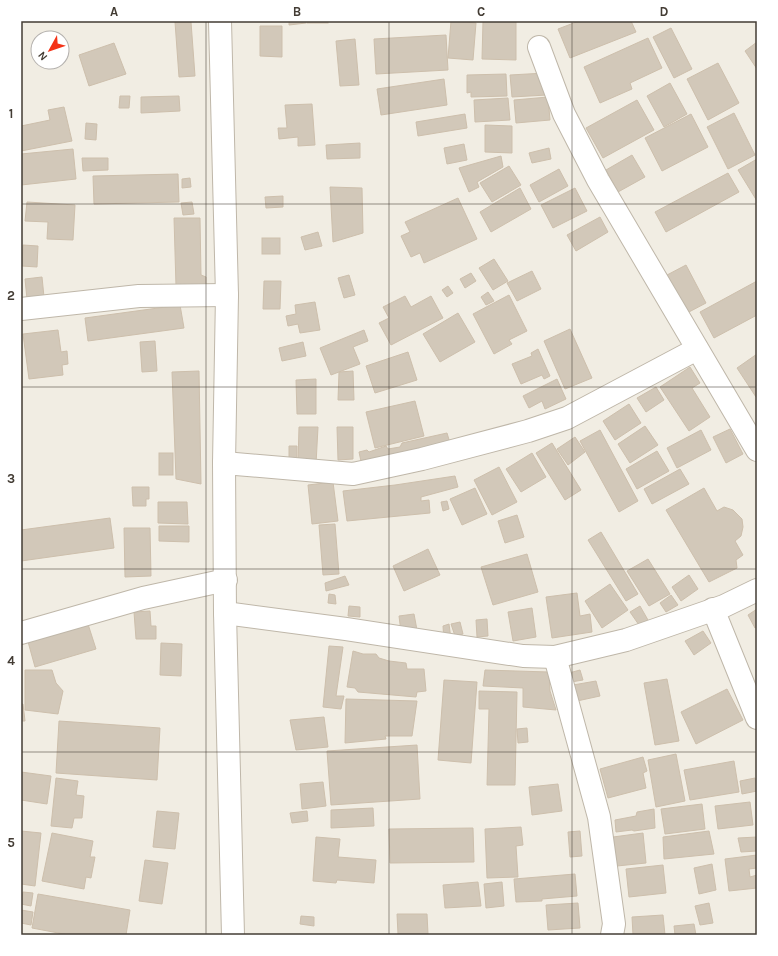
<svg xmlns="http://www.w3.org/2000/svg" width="778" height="956" font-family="Karla,sans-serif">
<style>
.building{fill:#d2c8b9;stroke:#cdbfac}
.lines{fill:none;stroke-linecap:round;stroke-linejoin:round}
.minor-casing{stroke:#bfb7a9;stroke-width:24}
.minor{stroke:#fff;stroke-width:22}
.grid{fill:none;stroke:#433c34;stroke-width:1;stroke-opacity:0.55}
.neatline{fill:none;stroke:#433c34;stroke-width:1.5}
.grid-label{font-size:13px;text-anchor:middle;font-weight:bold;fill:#433c34}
</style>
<rect width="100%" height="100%" fill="#f1ede3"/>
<g class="building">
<polygon points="289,21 305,21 306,23 289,25"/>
<rect x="307" y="21" width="21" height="2"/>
<polygon points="451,21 476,23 473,60 448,58"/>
<polygon points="483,21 516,21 516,60 482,59"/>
<polygon points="579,21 631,21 636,32 570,58 558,29"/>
<polygon points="175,22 191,22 195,76 179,77"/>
<polygon points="260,26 282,26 282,57 260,56"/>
<polygon points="671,28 692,69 674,78 653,37"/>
<polygon points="446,35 448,70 376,74 374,39"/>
<polygon points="648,38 662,68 630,83 632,89 600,103 584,67"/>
<polygon points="355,39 359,85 340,86 336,41"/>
<polygon points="757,42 757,69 745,51"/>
<polygon points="114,43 126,74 89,86 79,55"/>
<polygon points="718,63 739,103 708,120 687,79"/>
<polygon points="545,73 547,95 512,97 510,75"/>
<polygon points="506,74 507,96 471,97 471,92 467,93 467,75"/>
<polygon points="444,79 447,105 381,115 377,89"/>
<polygon points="670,83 687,114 664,127 647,96"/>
<polygon points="120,96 130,96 129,108 119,108"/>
<polygon points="179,96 180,111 141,113 141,97"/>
<polygon points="548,97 550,120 516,123 514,100"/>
<polygon points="508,98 510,120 475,122 474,100"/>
<polygon points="637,100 654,130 603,158 586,128"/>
<polygon points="312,104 315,145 298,146 298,137 279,139 278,128 287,128 285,105"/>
<polygon points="64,107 72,141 21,151 21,126 50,120 48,110"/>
<polygon points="734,113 755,155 728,169 707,127"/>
<polygon points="465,114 467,128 418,136 416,122"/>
<polygon points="691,114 708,147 662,171 645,138"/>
<polygon points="86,123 97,124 96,140 85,139"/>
<polygon points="485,125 512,126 512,153 485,152"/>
<polygon points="360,143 360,158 327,159 326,145"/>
<polygon points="464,144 467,160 447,164 444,148"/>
<polygon points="549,148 551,159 532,163 529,153"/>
<polygon points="73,149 76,179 21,185 21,154"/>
<polygon points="632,155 645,177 618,192 606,170"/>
<polygon points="501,156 503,167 477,182 479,187 469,192 459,168"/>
<polygon points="82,158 108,158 108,170 83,171"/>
<polygon points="757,159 757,201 738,170"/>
<polygon points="509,166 521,185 492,202 480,183"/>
<polygon points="559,169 568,186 539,202 530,185"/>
<polygon points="728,173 739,192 666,232 655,212"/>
<polygon points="178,174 179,202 94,204 93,176"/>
<polygon points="190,178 191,187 182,188 182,179"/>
<polygon points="330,187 362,188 363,233 333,242"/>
<polygon points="520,188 531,209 491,232 480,212"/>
<polygon points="575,188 587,211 553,228 541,205"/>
<polygon points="283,196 283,207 266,208 265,197"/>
<polygon points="458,198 477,239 424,263 420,253 411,257 401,236 410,232 405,222"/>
<polygon points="27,202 75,205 73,240 47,239 48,222 25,221"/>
<polygon points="192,202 194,214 183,215 181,203"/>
<polygon points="600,217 608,232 576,251 567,235"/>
<polygon points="174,218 200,218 201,275 206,277 206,286 176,286"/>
<polygon points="318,232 322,246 305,250 301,237"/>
<rect x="262" y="238" width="18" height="16"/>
<polygon points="23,245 38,246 37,267 22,266"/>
<polygon points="494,259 508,281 493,290 479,268"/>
<polygon points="686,265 706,303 687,313 667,275"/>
<polygon points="532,271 541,289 517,301 507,283"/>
<polygon points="471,273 476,281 465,288 460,279"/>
<polygon points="349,275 355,295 344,298 338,278"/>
<polygon points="42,277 44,297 27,299 25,279"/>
<polygon points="264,281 281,281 280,309 263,309"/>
<polygon points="757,281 757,315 714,338 700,312"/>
<polygon points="448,286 453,293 447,297 442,290"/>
<polygon points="488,292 494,301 486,305 481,297"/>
<polygon points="509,295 527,331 509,340 512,344 494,354 473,314"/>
<polygon points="405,296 411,307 431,296 443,318 391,345 379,323 389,318 383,307"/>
<polygon points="315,302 320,330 300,333 298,324 288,326 286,316 296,314 295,305"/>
<polygon points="180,305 184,328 88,341 85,318"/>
<polygon points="458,313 475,342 440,362 423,334"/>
<polygon points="570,329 592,378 565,389 544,341"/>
<polygon points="58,330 61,352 67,351 68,364 62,365 63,375 29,379 23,334"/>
<polygon points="364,330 368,341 353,347 360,364 331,375 320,348"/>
<polygon points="155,341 157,371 142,372 140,342"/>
<polygon points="303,342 306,356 282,361 279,348"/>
<polygon points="538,349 550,376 544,379 542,375 521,384 512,364 532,356 531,353"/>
<polygon points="408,352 417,380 375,393 366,366"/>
<polygon points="757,354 757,396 756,397 737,368"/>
<polygon points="690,367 700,383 692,388 710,417 689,431 660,387"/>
<polygon points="199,371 201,484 176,479 172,372"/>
<polygon points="353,371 354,400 338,400 339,372"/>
<polygon points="316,379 316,414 297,414 296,380"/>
<polygon points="557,379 566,399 545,409 542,401 529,408 523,396"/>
<polygon points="656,387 664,400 646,412 637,398"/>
<polygon points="415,401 424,436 375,448 366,412"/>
<polygon points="629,404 641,423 615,440 603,421"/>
<polygon points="645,426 658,445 630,463 618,444"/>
<polygon points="299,427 318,427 316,464 298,463"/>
<polygon points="337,427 353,427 353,459 338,460"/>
<polygon points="730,429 743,454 726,463 713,437"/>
<polygon points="600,430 638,501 619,512 580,441"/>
<polygon points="701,430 711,450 677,468 667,448"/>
<polygon points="447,433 450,443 362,466 359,452 367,450 369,452 386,446 388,449 400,447 402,443"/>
<polygon points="575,437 585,452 568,465 557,449"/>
<polygon points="552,443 581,490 565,500 536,453"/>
<polygon points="289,446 297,446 297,461 289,460"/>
<polygon points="657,451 669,471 637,489 626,469"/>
<rect x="159" y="453" width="14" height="22"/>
<polygon points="532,453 546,477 521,492 506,469"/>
<polygon points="499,467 517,502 492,515 474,480"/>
<polygon points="680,469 689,484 652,504 644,489"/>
<polygon points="455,476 458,487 421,497 421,501 429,500 430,513 347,521 343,491 395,485"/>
<polygon points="333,482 338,521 312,524 308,485"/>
<polygon points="132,487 149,487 149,499 146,499 146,506 133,506"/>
<polygon points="475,488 487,514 462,525 450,499"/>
<polygon points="704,488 717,511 724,507 733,510 742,519 743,527 741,536 735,541 743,555 736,560 737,568 709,582 666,510"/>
<polygon points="447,501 449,509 443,511 441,502"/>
<polygon points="158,502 187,502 188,524 158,523"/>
<polygon points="517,515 524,537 505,543 498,521"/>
<polygon points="110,518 114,548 21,561 21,530"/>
<polygon points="335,524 339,574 323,575 319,525"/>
<polygon points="159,526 189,526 189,542 159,541"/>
<polygon points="124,528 150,528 151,576 125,577"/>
<polygon points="601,532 638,594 626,601 588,540"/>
<polygon points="428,549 440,575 404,591 393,566"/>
<polygon points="527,554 538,592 493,605 481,567"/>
<polygon points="648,559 670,594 649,606 627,571"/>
<polygon points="689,575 698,589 681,601 672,587"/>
<polygon points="345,576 349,585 326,591 325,583"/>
<polygon points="610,584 628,610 602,628 585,601"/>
<polygon points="577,593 580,616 590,614 592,632 552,638 546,597"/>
<polygon points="329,594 335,595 336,604 328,603"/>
<polygon points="671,595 678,605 666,612 660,603"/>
<polygon points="349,606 360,607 360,617 348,616"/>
<polygon points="640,606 648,620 639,625 630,612"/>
<polygon points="532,608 536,637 513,641 508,612"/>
<polygon points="757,609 757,627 755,628 748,615"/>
<polygon points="150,611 151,626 156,626 156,639 136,639 134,612"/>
<polygon points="414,614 417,630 401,632 399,616"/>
<polygon points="487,619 488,636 477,637 476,620"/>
<polygon points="87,621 96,649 35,667 27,638"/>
<polygon points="460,622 463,634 455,636 451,624"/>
<polygon points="449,624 451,639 444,641 443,626"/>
<polygon points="703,631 711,643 694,655 685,641"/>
<polygon points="161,643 182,644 181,676 160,675"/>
<polygon points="329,646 343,647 336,696 344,696 341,709 323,707"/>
<polygon points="353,651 363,654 376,654 379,658 389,661 406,663 407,669 424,669 426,691 417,692 416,697 358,692 355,688 347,687"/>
<polygon points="25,670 52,670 56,683 63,691 58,714 25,710"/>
<polygon points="485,670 549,672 550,691 556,710 523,707 523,688 483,686"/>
<polygon points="580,670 583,680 571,682 569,673"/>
<polygon points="667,679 679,741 655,745 644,683"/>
<polygon points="444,680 477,682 471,763 438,760"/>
<polygon points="596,681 600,696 577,701 573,685"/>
<polygon points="727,689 743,720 696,744 681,712"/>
<polygon points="479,691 517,692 515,785 487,785 489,709 479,709"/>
<polygon points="346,699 417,701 412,736 385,736 386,739 345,743"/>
<polygon points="21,704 23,704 25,721 21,721"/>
<polygon points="324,717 328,747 296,750 290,720"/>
<polygon points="59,721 160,728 157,780 56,773"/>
<polygon points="527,728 528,742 518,743 517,729"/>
<polygon points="417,745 420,799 331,805 327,751"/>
<polygon points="676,754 685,801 656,807 648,760"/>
<polygon points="643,757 647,771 643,773 646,788 608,798 600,769"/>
<polygon points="734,761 739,792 690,800 684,770"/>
<polygon points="21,772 51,776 47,804 21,800"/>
<polygon points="56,778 78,781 76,795 84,796 82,818 74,818 72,828 51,826"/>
<polygon points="755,778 757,791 742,794 740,781"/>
<polygon points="323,782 326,806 302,809 300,784"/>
<polygon points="558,784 562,811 532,815 529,787"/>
<polygon points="750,802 753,825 718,829 715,806"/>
<polygon points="702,804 705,829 665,834 661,809"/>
<polygon points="373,808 374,826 331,828 331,810"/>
<polygon points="654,809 655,828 634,831 632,830 616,832 615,820 636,816 637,812"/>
<polygon points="157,811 179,813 175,849 153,847"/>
<polygon points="307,811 308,821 292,823 290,813"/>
<polygon points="521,827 523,845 516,846 518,877 487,878 485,829"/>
<polygon points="473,828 474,862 390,863 389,829"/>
<polygon points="21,831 41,833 35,886 21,884"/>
<polygon points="580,831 582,856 570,857 568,832"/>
<polygon points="709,831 714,854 664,859 663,837"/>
<polygon points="52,833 93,841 90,857 95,857 91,878 86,877 84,889 42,881"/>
<polygon points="643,833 646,863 617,866 613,837"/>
<polygon points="316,837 340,839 338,857 376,860 374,883 337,880 336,883 313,881"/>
<polygon points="757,837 757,851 741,852 738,838"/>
<polygon points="757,855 757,868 749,869 750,877 757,875 757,888 729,891 725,859"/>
<polygon points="145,860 168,863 162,904 139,901"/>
<polygon points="712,864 716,890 699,894 694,868"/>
<polygon points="663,865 666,893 629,897 626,869"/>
<polygon points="575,874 577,896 542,899 542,901 516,902 514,879"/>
<polygon points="478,882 481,906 445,908 443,885"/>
<polygon points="502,882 504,906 486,908 484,884"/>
<polygon points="23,892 33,893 31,906 21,904"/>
<polygon points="38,894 130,910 126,935 69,935 32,928"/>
<polygon points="578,903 580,928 548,930 546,905"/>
<polygon points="709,903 713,923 700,925 695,906"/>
<polygon points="21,910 33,912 31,925 21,923"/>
<polygon points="397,914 427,914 428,934 398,934"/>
<polygon points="663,915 665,935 633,935 632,917"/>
<polygon points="301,916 314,917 314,926 300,924"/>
<polygon points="694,924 696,935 675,935 674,926"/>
</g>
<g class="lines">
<g class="minor-casing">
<g id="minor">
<polyline points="220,21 227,295 224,463 225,613 233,935"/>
<polyline points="539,47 564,114 598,180 757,450"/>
<polyline points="21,309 139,296 227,295"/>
<polyline points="224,463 353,474 422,459 528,431 567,418 697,349"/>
<polyline points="713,609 757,718"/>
<polyline points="225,613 346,629 523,656 555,657 626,640 724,606 757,590"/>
<polyline points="21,633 143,598 226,580"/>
<polyline points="555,657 599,817 614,924 612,935"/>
</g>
</g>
<use href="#minor" class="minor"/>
</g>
<path class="grid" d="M206 21V935M389 21V935M572 21V935M21 204H757M21 387H757M21 569H757M21 752H757"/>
<rect width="778" height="956" fill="none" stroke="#ffffff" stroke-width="44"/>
<g transform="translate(50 50) rotate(230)"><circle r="19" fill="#ffffff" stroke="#b4b1ae"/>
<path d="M0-3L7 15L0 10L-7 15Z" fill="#f43317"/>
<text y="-6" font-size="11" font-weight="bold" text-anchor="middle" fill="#433c34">N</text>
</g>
<rect x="22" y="22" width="734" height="912" class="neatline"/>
<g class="grid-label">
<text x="114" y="16">A</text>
<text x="297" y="16">B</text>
<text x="481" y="16">C</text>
<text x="664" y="16">D</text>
<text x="11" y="118">1</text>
<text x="11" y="300">2</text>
<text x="11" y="483">3</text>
<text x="11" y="665">4</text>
<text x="11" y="847">5</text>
</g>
</svg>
